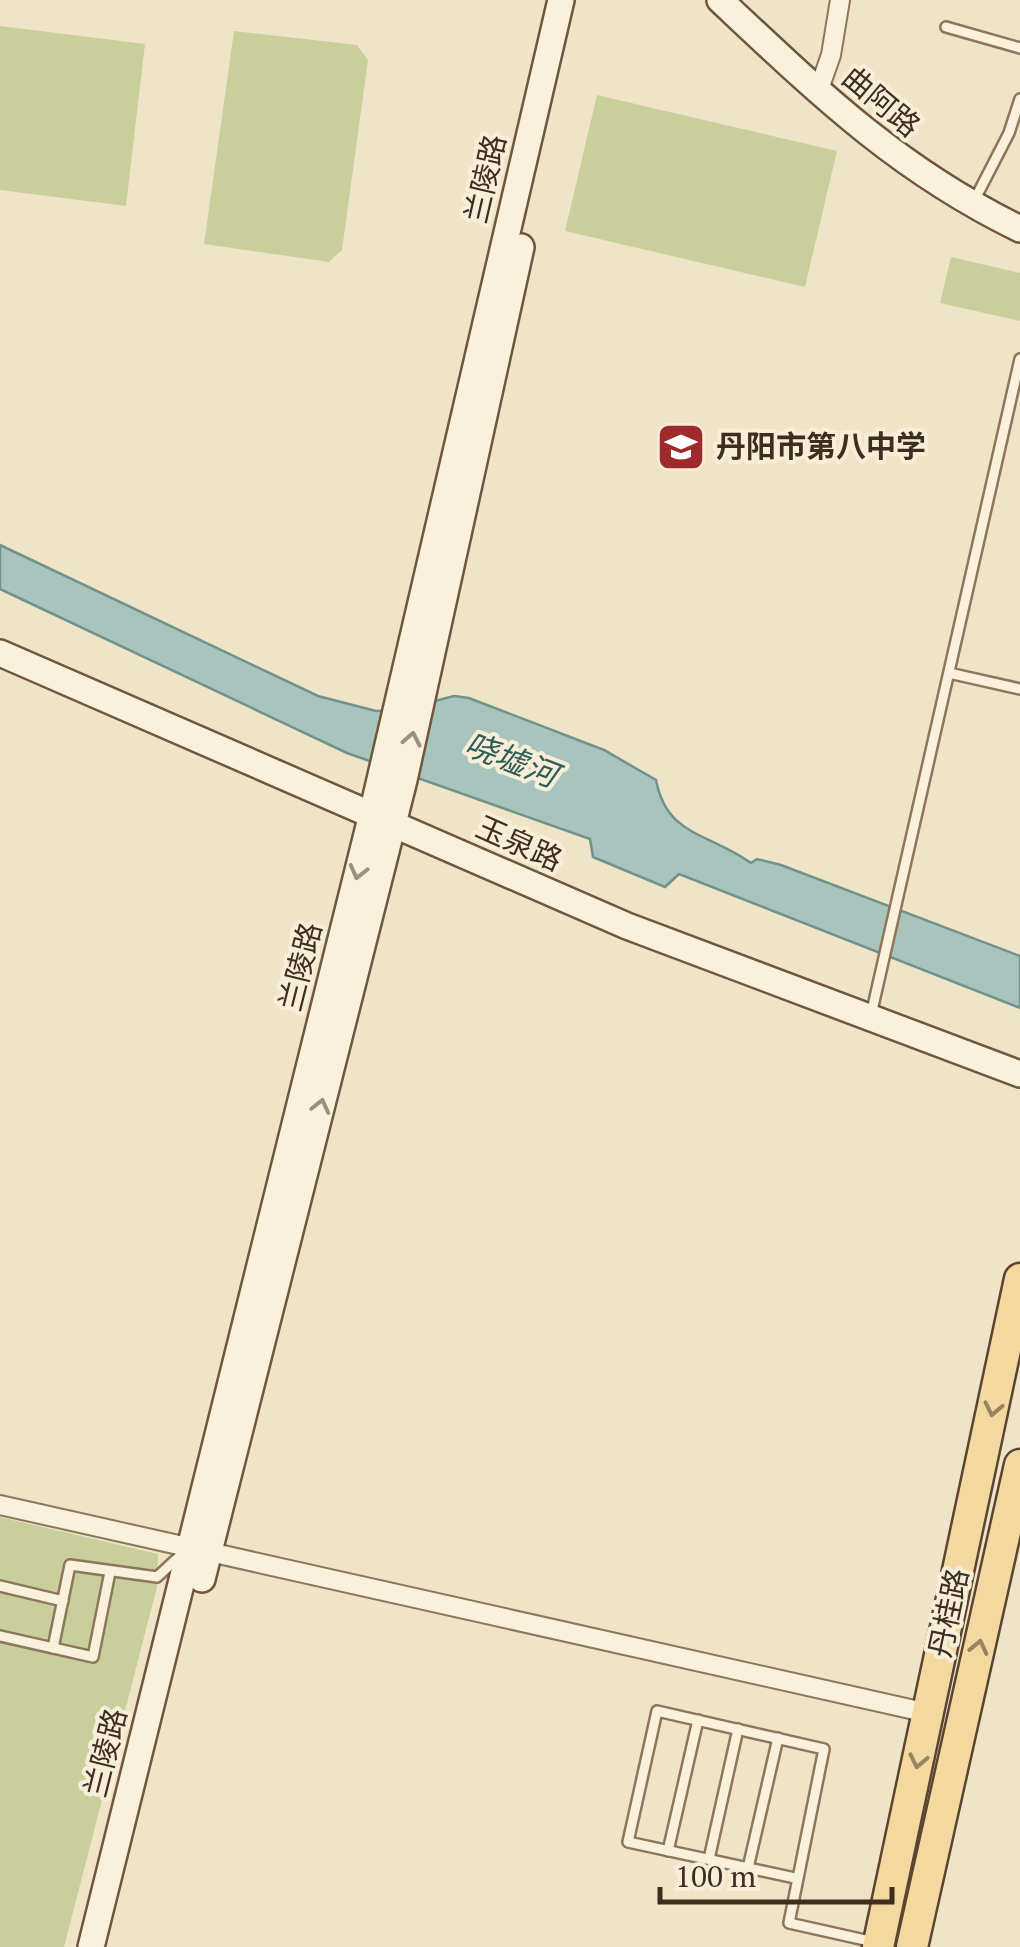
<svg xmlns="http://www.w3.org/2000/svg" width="1020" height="1947" font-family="'PT Serif','Noto Sans SC',serif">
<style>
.green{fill:#c9cf9b}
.water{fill:#a9c4bc;stroke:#6f938a;stroke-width:2.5}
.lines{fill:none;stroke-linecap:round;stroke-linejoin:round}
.lane-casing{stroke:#8d765c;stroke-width:14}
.street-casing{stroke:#8d765c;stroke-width:22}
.secondary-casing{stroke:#6f573f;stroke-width:30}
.primary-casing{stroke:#5b4430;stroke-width:35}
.lane{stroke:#faf1dc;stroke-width:9}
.street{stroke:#faf1dc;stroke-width:18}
.secondary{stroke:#faf1dc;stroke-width:25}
.primary{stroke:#f3d9a0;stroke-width:30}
.oneway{stroke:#9c907e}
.oneway2{stroke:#988460}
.labels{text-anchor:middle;stroke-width:8;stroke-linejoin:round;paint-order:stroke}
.street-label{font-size:30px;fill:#3d2e20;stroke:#f7eed8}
.poi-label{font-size:30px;font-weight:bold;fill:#3d2e20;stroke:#f7eed8;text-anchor:start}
.water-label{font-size:32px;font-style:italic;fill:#2f5d5a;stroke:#f7eed8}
</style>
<rect width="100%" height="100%" fill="#f0e4c8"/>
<g class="green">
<polygon points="0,26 145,44 126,206 0,190"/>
<polygon points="234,31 357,45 368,60 342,250 329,262 204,244"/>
<polygon points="597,95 837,151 805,287 565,231"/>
<polygon points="951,257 1020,273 1020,321 940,303"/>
<polygon points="0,1517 158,1554 157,1587 64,1947 0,1947"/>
</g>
<path class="water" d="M0 545 318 696 376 711 400 710 454 696 469 698 604 750 656 780C667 837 708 832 751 863L757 859 781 865 1020 956V1008L679 874 665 887 593 857 590 839 347 753 0 589Z"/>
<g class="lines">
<g class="lane-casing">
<g id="lane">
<polyline points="946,27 1020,48"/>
<polyline points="974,201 1009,133 1020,99"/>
<polyline points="949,673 1020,689"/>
<polyline points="871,1015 1020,359"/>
<polyline points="0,1586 63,1601"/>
<polyline points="0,1636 93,1657 110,1572"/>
<polyline points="53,1648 70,1565 157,1577 182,1554"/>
<polyline points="668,1851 698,1720"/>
<polyline points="709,1859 738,1729"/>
<polyline points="748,1868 778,1738"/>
<polyline points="795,1878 628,1842 657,1711 824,1749 789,1923 874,1942"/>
</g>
</g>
<g class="street-casing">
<g id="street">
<polyline points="818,92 831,55 840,0"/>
<polyline points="0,1505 928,1713"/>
</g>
</g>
<g class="secondary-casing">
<g id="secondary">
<path d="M720 0C818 92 897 169 1020 229"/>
<polyline points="0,653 627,926 1020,1074"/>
<polyline points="202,1579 404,780 521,247"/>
<polyline points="91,1947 372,814 561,0"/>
</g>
</g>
<g class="primary-casing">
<g id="primary">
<polyline points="878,1947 1020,1279"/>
<polyline points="912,1947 1020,1465"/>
</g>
</g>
<use href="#lane" class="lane"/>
<use href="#street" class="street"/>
<use href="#secondary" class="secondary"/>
<use href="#primary" class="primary"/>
</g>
<defs><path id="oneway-chevron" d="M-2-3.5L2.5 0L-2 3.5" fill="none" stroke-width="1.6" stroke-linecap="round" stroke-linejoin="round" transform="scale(2.5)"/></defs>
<g class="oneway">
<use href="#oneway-chevron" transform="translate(412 739) rotate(-79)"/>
<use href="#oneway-chevron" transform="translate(358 872) rotate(104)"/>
<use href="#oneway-chevron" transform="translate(321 1106) rotate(-76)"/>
</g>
<g class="oneway2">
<use href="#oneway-chevron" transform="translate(993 1409) rotate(102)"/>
<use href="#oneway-chevron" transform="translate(979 1647) rotate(-77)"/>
<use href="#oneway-chevron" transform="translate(918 1761) rotate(102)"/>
</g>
<defs>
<g id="school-square" transform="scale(2.5)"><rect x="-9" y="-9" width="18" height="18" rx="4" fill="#9e2a2b" stroke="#f7eed8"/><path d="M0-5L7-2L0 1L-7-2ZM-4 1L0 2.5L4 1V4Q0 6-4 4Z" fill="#fff"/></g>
</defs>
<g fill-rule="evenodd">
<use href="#school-square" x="681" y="447"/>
</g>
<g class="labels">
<g class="street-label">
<text transform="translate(881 102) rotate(40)" y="10">曲阿路</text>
<text transform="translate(486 179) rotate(-77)" y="10">兰陵路</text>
<text transform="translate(519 844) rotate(24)" y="10">玉泉路</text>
<text transform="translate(301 967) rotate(-76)" y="10">兰陵路</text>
<text transform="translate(949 1613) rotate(-78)" y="10">丹桂路</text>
<text transform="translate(106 1753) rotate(-76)" y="10">兰陵路</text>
</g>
<g class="poi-label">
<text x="716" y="457">丹阳市第八中学</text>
</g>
<g class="water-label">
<text transform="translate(511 760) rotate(21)" y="11">哓墟河</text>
</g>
</g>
<path d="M660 1887v15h232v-15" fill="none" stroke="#3d2e20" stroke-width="5"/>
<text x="675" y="1887" font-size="30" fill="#3d2e20" stroke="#f7eed8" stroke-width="8" paint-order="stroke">100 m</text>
</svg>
